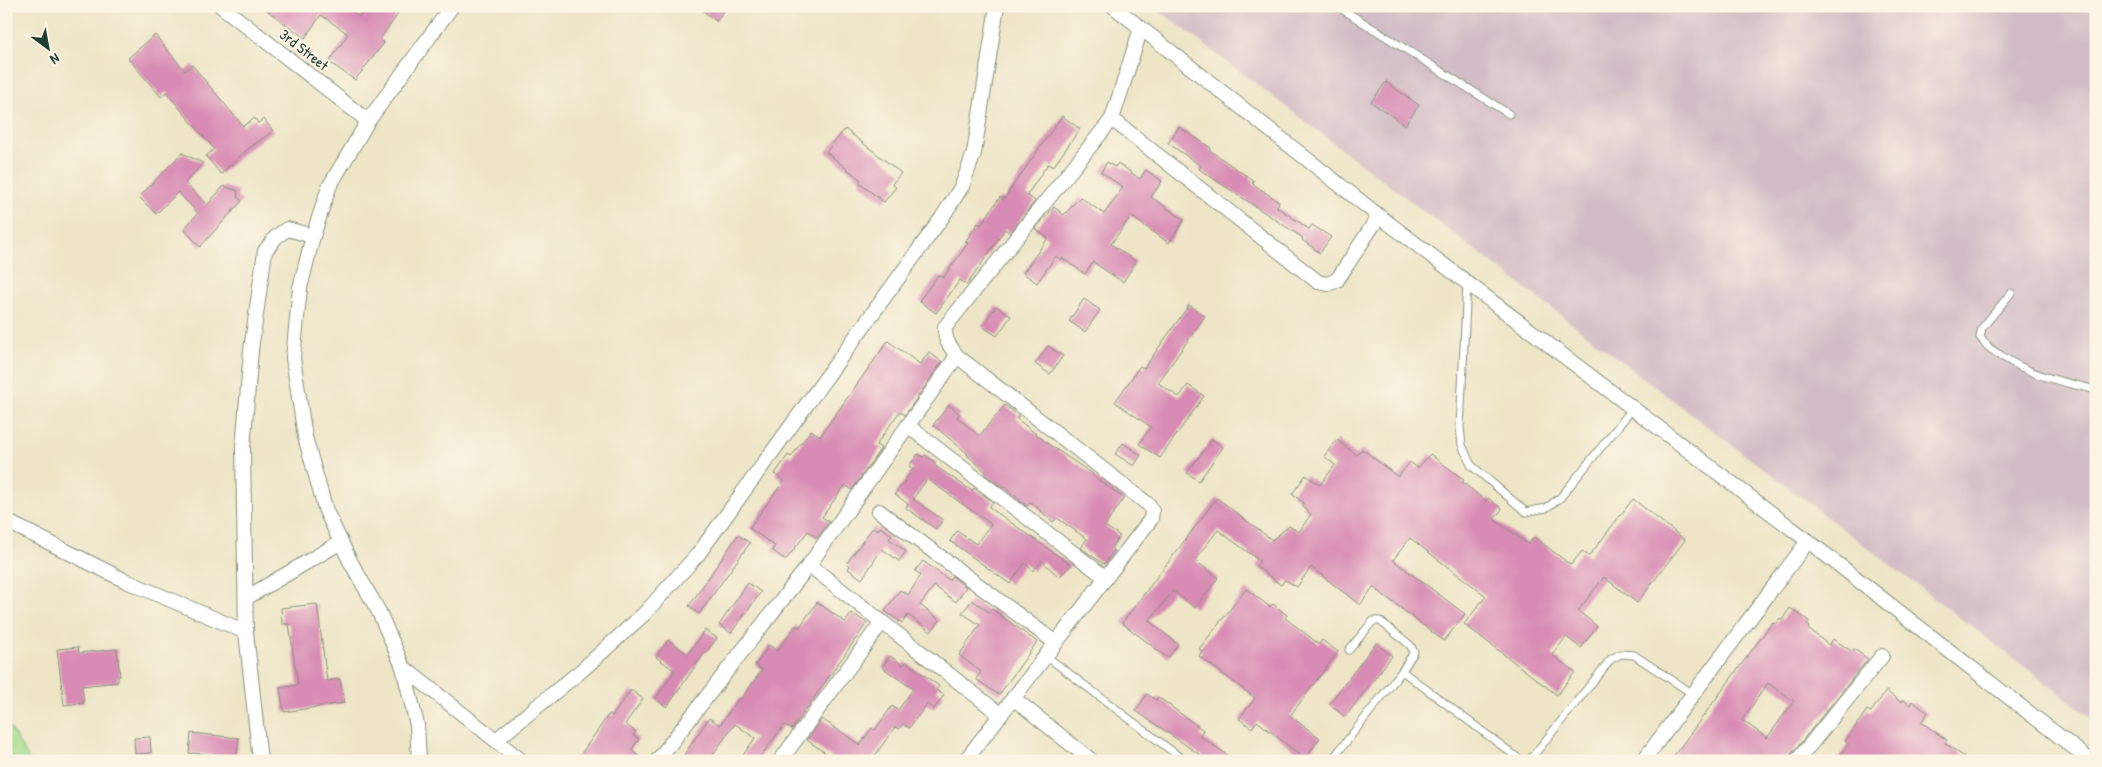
<svg xmlns="http://www.w3.org/2000/svg" width="2102" height="767" font-family="'Patrick Hand',sans-serif">
<style>
.industrial{fill:#d2bdc6}
.green{fill:#a1d98b;stroke:#608b60}
.building{fill:#d88bb4;fill-rule:evenodd}
.lines{fill:none;stroke-linecap:round;stroke-linejoin:round}
.service-casing{stroke:#86917d;stroke-width:9}
.minor-casing{stroke:#86917d;stroke-width:16}
.service{stroke:#fff;stroke-width:7}
.minor{stroke:#fff;stroke-width:14}
.labels{text-anchor:middle;stroke-width:4;stroke-linejoin:round;paint-order:stroke}
.street-label{font-size:15px;fill:#1f3d34;stroke:#fcf5e5}
</style>
<rect width="100%" height="100%" fill="#fcf5e5"/>
<filter id="ink" filterUnits="userSpaceOnUse"><feTurbulence type="fractalNoise" baseFrequency=".02" numOctaves="2"/><feDisplacementMap in="SourceGraphic" scale="10" xChannelSelector="R" yChannelSelector="G"/><feConvolveMatrix kernelMatrix="1 2 1 2 8 2 1 2 1" color-interpolation-filters="sRGB"/></filter>
<filter id="wash" filterUnits="userSpaceOnUse"><feTurbulence type="fractalNoise" baseFrequency=".0096" numOctaves="4" result="noise"/><feDisplacementMap in="SourceGraphic" scale="20" xChannelSelector="R" yChannelSelector="G"/><feGaussianBlur stdDeviation="1.12" result="paint"/><feColorMatrix in="noise" values="0 0 0 0 0 0 0 0 0 0 0 0 0 0 0 0 0 1.4 0 .05"/><feComposite in="paint" operator="in"/></filter>
<g filter="url(#wash)">
<rect width="100%" height="100%" fill="#ede5c6"/>
<polygon class="industrial" points="1153,6 2096,6 2096,721"/>
<polygon class="green" points="6,721 30,761 6,761"/>
<g id="blocks">
<g class="building">
<polygon points="261,6 345,6 359,17 367,6 387,6 398,14 380,39 384,43 355,80 329,62 348,34 321,15 305,38"/>
<polygon points="697,6 727,6 716,21"/>
<polygon points="155,35 185,71 192,65 243,126 255,118 258,123 264,119 273,131 248,149 221,174 206,156 214,149 166,92 161,97 128,58"/>
<polygon points="1386,82 1419,105 1405,125 1371,102"/>
<polygon points="1062,116 1080,129 1053,167 1048,164 1027,195 1035,201 1010,233 1005,229 967,285 960,280 936,313 919,301 938,275 943,278 968,243 965,242 978,223 981,225 1000,197 1003,200"/>
<polygon points="1179,127 1211,148 1209,150 1254,181 1252,183 1279,202 1277,207 1309,229 1312,225 1331,237 1320,253 1302,240 1303,238 1199,169 1201,166 1168,143"/>
<polygon points="845,129 901,173 892,184 896,187 884,202 859,183 861,180 826,152"/>
<polygon points="182,153 203,163 185,183 207,205 224,186 238,191 237,197 242,201 200,247 184,229 198,213 178,192 156,214 139,197"/>
<polygon points="1107,162 1115,167 1118,163 1140,179 1146,170 1162,181 1151,197 1184,220 1169,243 1131,216 1111,244 1136,262 1123,282 1093,262 1085,274 1062,258 1061,260 1056,256 1037,283 1023,273 1048,238 1035,229 1054,207 1064,215 1080,197 1104,214 1123,187 1101,172"/>
<polygon points="1084,299 1100,310 1085,332 1069,321"/>
<polygon points="1189,305 1205,316 1158,383 1179,397 1188,385 1204,396 1160,458 1139,444 1151,427 1115,402 1140,366 1144,368"/>
<polygon points="996,306 1011,316 997,336 982,326"/>
<polygon points="888,341 920,364 929,352 942,362 905,415 900,411 876,445 881,448 852,490 845,485 822,517 829,522 817,538 808,531 786,560 772,550 775,546 749,528 784,481 775,474 788,455 791,457 811,430 820,436"/>
<polygon points="1048,346 1063,356 1050,374 1035,364"/>
<polygon points="949,405 960,414 957,417 979,436 1005,405 1019,416 1016,418 1051,446 1093,474 1092,475 1124,498 1105,526 1120,536 1111,548 1114,551 1104,564 1081,548 1087,539 1057,518 1053,522 1031,502 1027,506 1004,487 1003,488 985,474 986,472 967,455 968,454 933,425"/>
<polygon points="1212,439 1223,447 1199,481 1187,473"/>
<polygon points="1337,440 1357,455 1362,449 1398,477 1410,462 1418,468 1430,454 1464,480 1462,482 1486,501 1488,498 1502,509 1494,519 1528,544 1534,537 1571,565 1582,551 1589,556 1633,499 1685,540 1637,603 1604,577 1578,611 1597,626 1581,648 1566,637 1552,655 1575,672 1557,695 1464,624 1486,596 1410,538 1393,560 1465,614 1444,641 1373,587 1360,605 1311,567 1297,587 1285,580 1281,585 1256,566 1260,561 1218,530 1195,560 1218,578 1195,608 1173,591 1149,621 1178,644 1168,658 1122,623 1217,498 1272,540 1289,526 1299,532 1311,514 1302,506 1304,503 1292,494 1306,475 1320,485 1335,465 1324,456"/>
<polygon points="1123,443 1141,455 1134,466 1115,454"/>
<polygon points="918,454 923,457 925,455 936,463 934,465 972,491 974,488 993,502 989,507 1071,565 1059,577 1042,561 1033,571 1025,563 1010,584 950,541 957,531 976,544 991,524 927,479 913,499 943,520 936,529 906,508 908,504 895,494 913,469 909,466"/>
<polygon points="873,527 878,530 880,527 892,535 889,539 906,551 899,561 882,549 862,579 848,569 850,566 847,563"/>
<polygon points="738,535 750,543 699,614 689,606"/>
<polygon points="923,561 949,580 952,576 966,587 956,602 934,586 920,605 940,620 931,632 908,615 902,623 885,611 900,590 908,595 921,575 915,571"/>
<polygon points="748,583 761,592 731,633 719,625"/>
<polygon points="1246,589 1270,607 1273,604 1287,615 1285,618 1319,644 1322,640 1338,652 1290,716 1320,738 1305,759 1257,721 1252,728 1239,719 1255,698 1199,656 1202,651 1199,649"/>
<polygon points="972,600 989,612 992,609 1037,642 999,695 976,679 981,672 959,655 980,625 962,613"/>
<polygon points="817,602 845,622 852,613 867,623 792,729 784,725 757,761 739,761 755,738 735,724 708,761 680,761 709,718 720,725 739,698 741,699 762,670 755,665 769,645 777,651 796,625 799,628"/>
<polygon points="317,604 327,681 340,679 344,703 284,712 280,688 298,685 289,624 282,624 281,608"/>
<path d="M1790 608 1809 621 1807 625 1810 627 1808 629 1829 645 1833 639 1853 652 1854 649 1868 659 1790 756 1788 761H1670L1766 631 1773 622 1775 624 1780 618 1782 620ZM1768 683 1794 701 1767 738 1742 720Z"/>
<polygon points="705,630 717,638 706,653 705,652 667,707 655,699 675,671 656,657 668,640 688,654"/>
<polygon points="1376,643 1392,656 1345,717 1329,704"/>
<polygon points="78,647 79,653 117,649 120,676 118,676 118,682 82,686 84,703 64,705 57,649"/>
<polygon points="890,656 903,665 906,662 939,686 936,690 944,695 934,709 927,704 909,728 903,724 899,729 895,727 871,761 837,761 807,740 822,719 860,745 872,728 875,730 892,706 898,710 913,689 882,667"/>
<polygon points="631,690 643,699 625,724 636,732 633,735 639,739 631,750 645,761 576,761 609,714 612,716"/>
<polygon points="1886,691 1901,702 1903,700 1910,705 1912,701 1928,713 1921,722 1947,740 1945,743 1970,761 1836,761 1848,744 1845,741 1867,710 1871,712"/>
<polygon points="1147,694 1156,700 1158,697 1203,730 1200,736 1236,761 1209,761 1136,711"/>
<polygon points="191,733 239,738 236,757 189,753"/>
<polygon points="150,737 151,753 135,754 134,738"/>
</g>
</g>
</g>
<g filter="url(#ink)">
<use href="#blocks" fill-opacity="0" stroke="#86917d" stroke-width="1"/>
<g class="lines">
<g class="service-casing">
<g id="service">
<polyline points="1337,6 1509,114"/>
<polyline points="1467,283 1460,428 1462,445 1471,465 1526,512 1546,508 1560,498 1633,408"/>
<path d="M2011 293 1982 328 1980 337C1986 347 1994 351 2003 357 2035 377 2060 381 2096 390"/>
<polyline points="1349,650 1373,621 1380,621 1410,645 1414,652 1402,671 1522,761"/>
<polyline points="1046,656 1185,761"/>
<polyline points="1331,761 1402,671"/>
<polyline points="1529,761 1611,659 1621,654 1634,655 1693,694"/>
</g>
</g>
<g class="minor-casing">
<g id="minor">
<polyline points="221,6 368,121"/>
<polyline points="1113,6 1379,216 1808,541 2091,761"/>
<polyline points="1141,28 1112,119 1318,282 1328,284 1337,280 1379,216"/>
<polyline points="908,426 1106,578"/>
<polyline points="879,511 1056,643"/>
<polyline points="6,521 126,581 246,632"/>
<polyline points="809,565 1001,715"/>
<polyline points="246,598 341,542"/>
<polyline points="403,667 522,761"/>
<polyline points="1013,698 1092,761"/>
<polyline points="496,740 582,670 644,614 699,553 941,219 962,186 974,153 997,6"/>
<polyline points="260,761 246,632 243,448 251,350 265,251 276,237 287,229 313,236"/>
<polyline points="419,761 417,725 403,667 379,612 350,561 326,511 305,437 293,358 300,288 313,236 329,187 368,121 452,6"/>
<polyline points="657,761 809,565 957,356"/>
<polyline points="780,761 882,622"/>
<path d="M965 761 1151 519 1152 511 1149 505 957 356C950 346 944 340 945 327L1112 119"/>
<polyline points="1643,761 1808,541"/>
<polyline points="1797,761 1882,656"/>
</g>
</g>
<use href="#service" class="service"/>
<use href="#minor" class="minor"/>
</g>
</g>
<g class="labels">
<g class="street-label">
<text transform="translate(304 50) rotate(38)" y="5">3rd Street</text>
</g>
</g>
<rect width="2102" height="767" fill="none" stroke="#fcf5e5" stroke-width="25"/>
<g transform="translate(48 48) rotate(148)" stroke="#fcf5e5" stroke-width="4" paint-order="stroke">
<path d="M0-4L9 19L0 12L-9 19Z" fill="#1f3d34"/>
<text y="-8" font-size="14" font-weight="bold" text-anchor="middle" fill="#1f3d34">N</text>
</g>
</svg>
